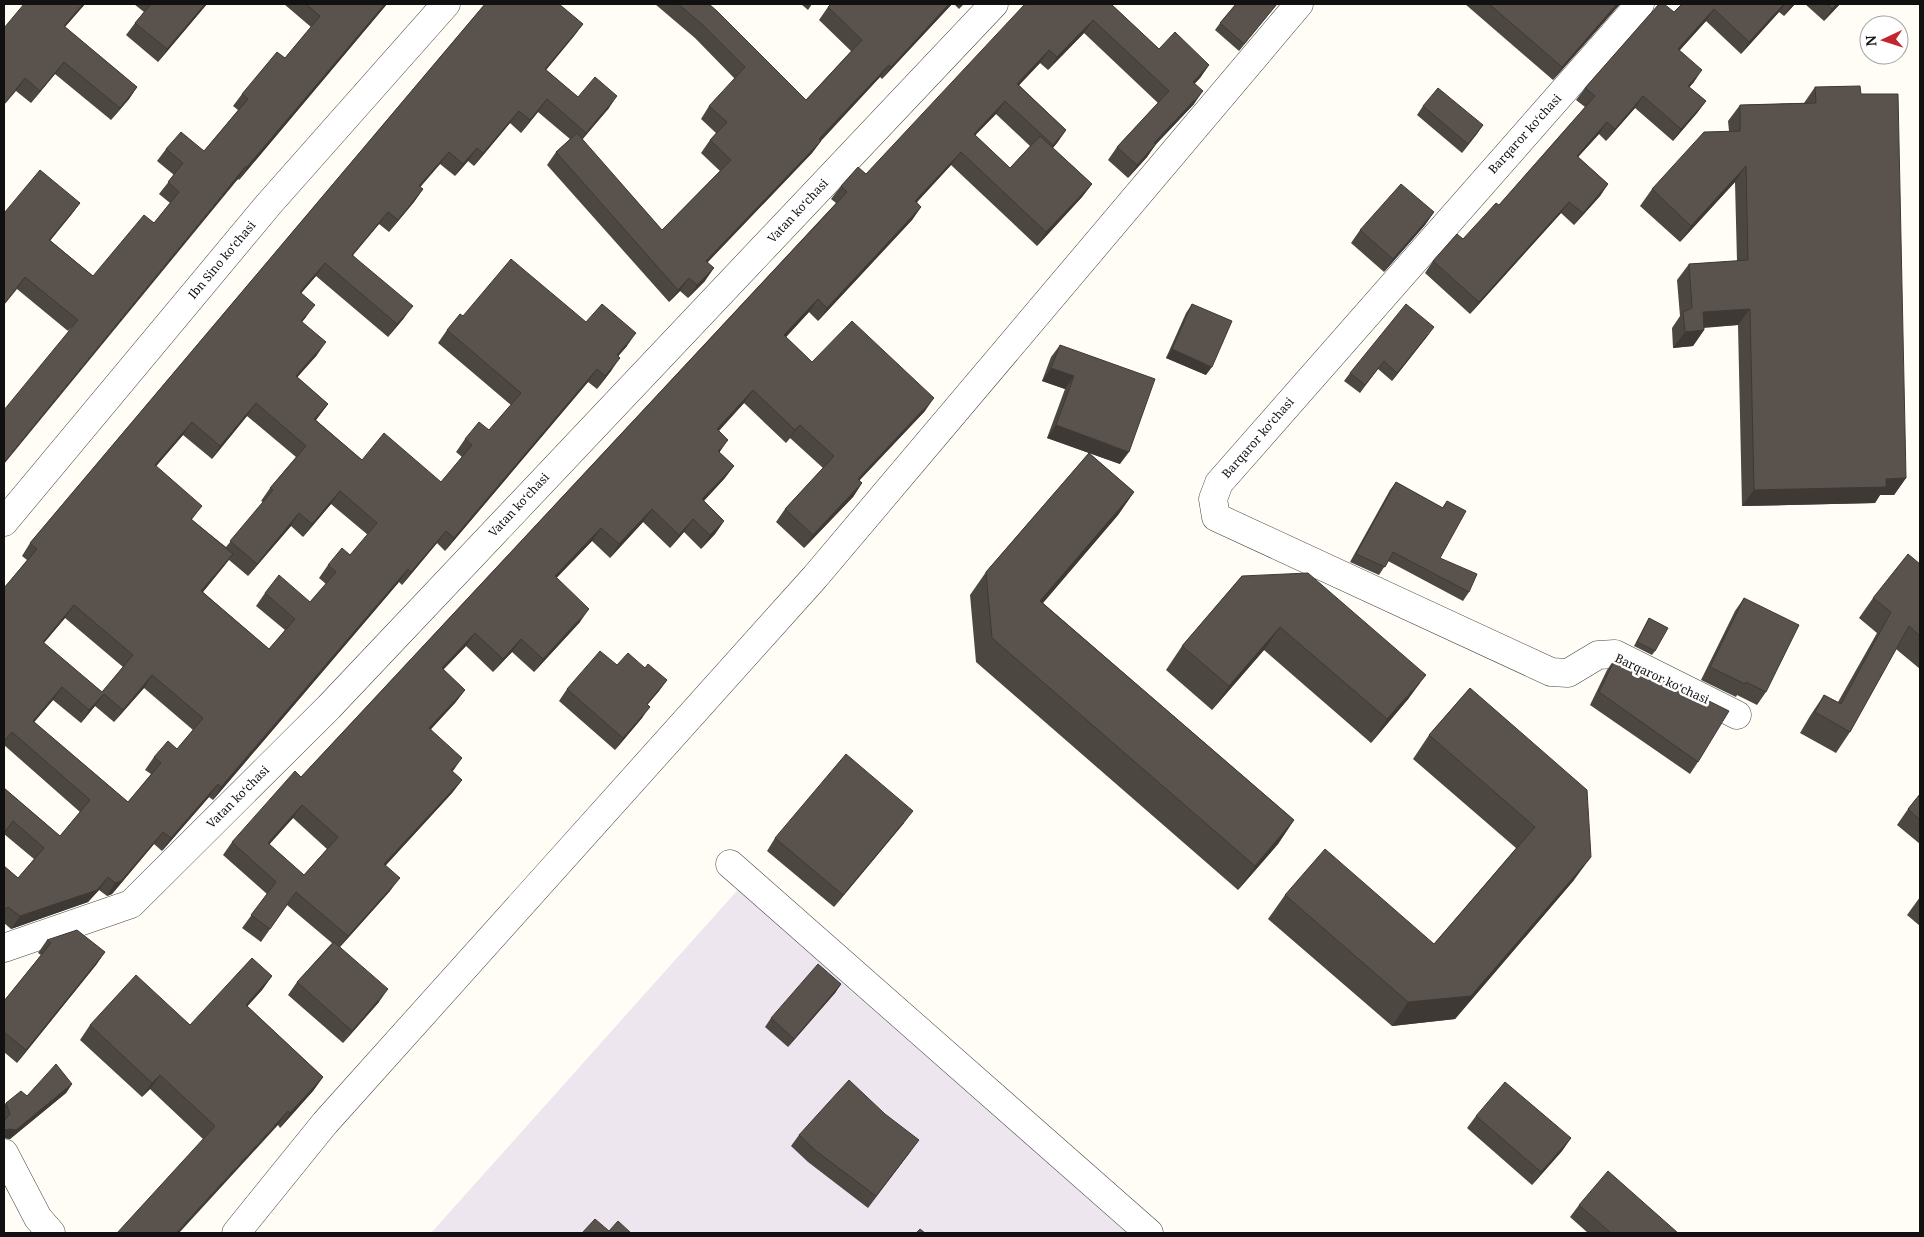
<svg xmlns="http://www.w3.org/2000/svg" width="1924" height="1237" font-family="'Noto Serif',serif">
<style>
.industrial{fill:#eee6ef}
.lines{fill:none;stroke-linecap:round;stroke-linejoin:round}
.minor-casing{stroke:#444;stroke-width:29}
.minor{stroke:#fff;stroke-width:28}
.wall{fill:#4d4742;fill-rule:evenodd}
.shaded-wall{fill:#3f3936}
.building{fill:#5a524d;stroke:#3f3936;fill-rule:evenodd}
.labels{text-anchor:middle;stroke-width:5;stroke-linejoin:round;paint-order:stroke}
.street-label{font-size:12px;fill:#111;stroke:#fff}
</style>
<rect width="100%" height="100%" fill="#fffdf5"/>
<polygon class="industrial" points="752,874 1148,1233 431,1233"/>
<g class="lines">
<g class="minor-casing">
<g id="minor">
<polyline points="1640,4 1219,483 1213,499 1216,517 1551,672 1568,673 1598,655 1615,654 1737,715"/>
<polyline points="4,522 268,205 446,4"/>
<polyline points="730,864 1149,1233"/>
<polyline points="4,948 131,904 329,707 994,4"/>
<polyline points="4,1153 38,1218 51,1233"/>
<polyline points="236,1233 325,1123 815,577 1299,4"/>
</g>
</g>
<use href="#minor" class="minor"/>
</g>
<g class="wall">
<polygon points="24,4 85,4 65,27 137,87 129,99 111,120 55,74 31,103 16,91"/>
<polygon points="134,4 207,4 158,62 126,35 135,23 144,12"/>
<polygon points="284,4 387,4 239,180 238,179 68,331 17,289 5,212 80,203 71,215 50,240 93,276 154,223 170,203 159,194 174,175 157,161 166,149 204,151 238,110 233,106 242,94 285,58 311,27"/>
<path d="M485 4 583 24 574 36 546 70 578 97 609 108 582 140 662 230 720 171 701 153 710 140 716 133 701 119 709 106 735 79 695 38 655 4H709L806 100 851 51 819 20 828 7 952 4 882 79 880 77 821 141 812 153 708 262 705 281 688 298 680 291 669 302 547 165 556 152 570 139 538 112 521 133 510 123 474 166 468 161 455 176 440 164 420 187 423 189 414 202 389 232 379 224 353 255 404 318 388 337 316 276 301 293 306 317 302 322 317 355 297 377 328 404 316 420 362 460 441 482 462 457 456 452 465 439 489 430 511 405 438 343 447 330 463 316 586 322 627 346 618 356 611 371 597 389 588 382 445 551 437 543 402 585 399 582 213 800 209 797 162 851 154 844 112 894 107 896 99 890 88 902 11 929 4 923V866L18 878 34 859 4 834V788L60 836 80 812 4 745V588L27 560 22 556 30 543ZM247 416 296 457 270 488 261 501 263 502 226 547 192 520 156 466 183 435 212 459ZM331 504 368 535 350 555 328 565 319 578 326 584 310 602 265 593 256 606 285 630 269 649 203 592 229 560 248 576 291 526 303 537ZM65 618 123 667 102 692 44 643ZM144 688 193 730 177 749 154 757 145 770 151 774 128 802 34 722 53 700 81 723 95 706 114 722Z"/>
<polygon points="801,4 812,4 808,10"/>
<polygon points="954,4 964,4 959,9"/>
<path d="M1111 4 1159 49 1209 65 1200 78 1195 83 1194 104 1156 144 1147 157 1128 178 1108 160 1117 147 1158 103 1084 33 1048 70 1040 63 1019 85 1066 130 1057 143 1053 148 1092 184 1082 197 1037 246 951 165 917 202 921 207 912 220 818 321 809 312 786 337 812 362 925 411 859 481 862 483 853 497 804 548 776 522 785 509 823 468 790 438 786 443 744 403 719 431 720 453 734 466 724 479 704 501 724 521 715 534 701 549 684 532 670 548 643 522 610 558 592 541 556 578 580 622 534 672 512 652 493 672 466 646 443 670 465 690 455 703 431 729 453 772 462 780 452 793 386 865 390 891 340 947 379 1002 343 1043 288 995 297 982 332 943 287 905 261 942 242 928 267 894 223 855 232 842 301 777 836 203 831 199 841 186 866 174ZM996 114 1030 146 1010 168 975 135ZM293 818 327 849 304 875 269 844Z"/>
<polygon points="1236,4 1277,4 1239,51 1215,30 1220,23"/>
<polygon points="1465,4 1620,4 1553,80"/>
<polygon points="1682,4 1795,4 1784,16 1779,12 1741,54 1706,21 1679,51 1694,82 1689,87 1706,101 1697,113 1673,141 1635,108 1606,141 1599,134 1578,157 1608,184 1600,196 1574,225 1561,213 1470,314 1425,273 1433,261 1463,239 1499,205 1585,107 1576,100 1585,88 1674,12"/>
<polygon points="1805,4 1840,4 1824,21"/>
<polygon points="1815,87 1906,478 1894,495 1880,495 1875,503 1742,506 1738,325 1704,328 1704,330 1693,346 1673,348 1672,328 1680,316 1677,280 1689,264 1737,261 1735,182 1680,242 1640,206 1652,189 1729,131 1728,121 1740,105 1804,103"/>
<polygon points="1423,106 1483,125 1462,153 1417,115"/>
<polygon points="1434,212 1425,225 1384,272 1351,243 1360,230"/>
<polygon points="1192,304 1206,375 1166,358 1186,313"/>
<polygon points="1429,334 1392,381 1378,369 1360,393 1344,381 1350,373"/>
<polygon points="1060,345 1120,464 1089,453 1134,492 1118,515 1043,603 1294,820 1278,844 1238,890 976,662 970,595 986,572 1089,453 1047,438 1065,389 1042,381 1051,357"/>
<polygon points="1396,482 1442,508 1447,501 1440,558 1469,592 1463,601 1388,561 1379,575 1350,562 1390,490"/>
<polygon points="1920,564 1920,669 1896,649 1850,732 1836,753 1800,733 1810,716 1824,695 1838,702 1877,633 1859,618 1873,598"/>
<polygon points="1242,576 1409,698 1371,743 1264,650 1212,710 1166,670 1182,646"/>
<polygon points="1744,598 1766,692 1757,705 1737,695 1736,697 1701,680 1735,611"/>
<polygon points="1649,618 1655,651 1652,655 1634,646"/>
<polygon points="1616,657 1698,762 1690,774 1590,705 1607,670"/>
<polygon points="617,665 645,668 667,680 659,691 647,705 642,718 615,750 559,701 567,689"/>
<polygon points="1470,688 1574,880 1455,1019 1392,1026 1268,919 1285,895 1434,944 1516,848 1413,759 1429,735"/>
<polygon points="1920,794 1920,844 1897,825 1908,809"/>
<polygon points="904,823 834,907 767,851 775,838"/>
<polygon points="1920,897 1920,926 1907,915"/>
<polygon points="47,940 105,952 96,965 17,1063 4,1052 4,1001 41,955 38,953"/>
<polygon points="272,976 262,990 247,1006 323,1077 313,1091 280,1128 278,1125 203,1139 150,1089 142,1097 80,1040 90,1025 190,1025"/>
<polygon points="841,984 835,993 788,1047 765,1027 771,1018"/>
<polygon points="72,1084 66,1093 10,1139 4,1138 4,1106 6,1103 27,1096"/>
<polygon points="1476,1116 1571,1138 1562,1151 1532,1185 1467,1128"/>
<polygon points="799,1135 911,1151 868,1208 808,1162 791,1146"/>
<polygon points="1579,1205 1678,1233 1588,1233 1570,1217"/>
</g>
<g class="shaded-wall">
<polygon points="83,4 85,4 55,38 64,26"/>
<polygon points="205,4 207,4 158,62 167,49"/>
<polygon points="385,4 387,4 239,180 247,167"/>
<polygon points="949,4 952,4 882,79 891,67"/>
<polygon points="1617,4 1620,4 1553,80 1562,67"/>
<polygon points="1784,4 1785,4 1779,12 1741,54 1749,42"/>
<polygon points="1792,4 1795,4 1784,16"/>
<polygon points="1837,4 1840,4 1824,21 1832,9"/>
<polygon points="1714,9 1706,21 1670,61 1678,49"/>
<polygon points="1093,20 1084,33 1048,70 1057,57"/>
<polygon points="583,24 574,36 536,82 545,69"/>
<polygon points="1049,50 1040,63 1008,97 1017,84"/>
<polygon points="64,62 55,74 31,103 40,91"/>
<polygon points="889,65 880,77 811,151 821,141 812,153 697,273 706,261"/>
<polygon points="1209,65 1200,78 1184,95 1193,82"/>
<polygon points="1702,70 1694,82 1680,98 1688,86"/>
<polygon points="25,78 16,91 4,105 4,104"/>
<polygon points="137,87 129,99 111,120 120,108"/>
<polygon points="1203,91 1194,104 1145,156 1154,143"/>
<polygon points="617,96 609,108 577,145 586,133"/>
<polygon points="1643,96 1635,108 1606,141 1615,129"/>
<polygon points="547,99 538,112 521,133 530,120"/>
<polygon points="1005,101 996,114 964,147 974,134"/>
<polygon points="1706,101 1697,113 1673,141 1681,129"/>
<polygon points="519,111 510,123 474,166 483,153"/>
<polygon points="1607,122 1599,134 1568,168 1577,156"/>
<polygon points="1483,125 1477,134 1462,153 1468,144"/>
<polygon points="1066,130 1057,143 1043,158 1053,145"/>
<polygon points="1156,144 1147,157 1128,178 1137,165"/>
<polygon points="477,148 468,161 455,176 463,164"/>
<polygon points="449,152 440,164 410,199 419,186"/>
<polygon points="961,152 951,165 906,214 915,201"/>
<polygon points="246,166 238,179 4,464 4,462"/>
<polygon points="1746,166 1735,182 1680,242 1691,226"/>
<polygon points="1092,184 1082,197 1037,246 1046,232"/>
<polygon points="1608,184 1600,196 1574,225 1583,213"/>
<polygon points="423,189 414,202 389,232 398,220"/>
<polygon points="1569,202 1561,213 1470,314 1479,302"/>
<polygon points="80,203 71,215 41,252 49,240"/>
<polygon points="921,207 912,220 818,321 827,308"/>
<polygon points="388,212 379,224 343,267 352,255"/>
<polygon points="1434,212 1425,225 1384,272 1393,259"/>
<polygon points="325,263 316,276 291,305 300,292"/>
<polygon points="714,268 705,281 688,298 697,285"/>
<polygon points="25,277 17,289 4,305 4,304"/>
<polygon points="689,278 680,291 669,302 678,290"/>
<polygon points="818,299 809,312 775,349 784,335"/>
<polygon points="315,305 306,317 292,334 301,321"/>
<polygon points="413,306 404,318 388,337 397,324"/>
<polygon points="1750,309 1738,325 1692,328 1703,312"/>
<polygon points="1434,327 1429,334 1392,381 1397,373"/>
<polygon points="1704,330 1693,346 1673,348 1685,332"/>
<polygon points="636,333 627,346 608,368 617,355"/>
<polygon points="326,342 317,355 287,389 296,376"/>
<polygon points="1172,349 1212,367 1206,375 1166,358"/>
<polygon points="620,358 611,371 597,389 605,376"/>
<polygon points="1051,368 1074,376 1065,389 1042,381"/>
<polygon points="597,369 588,382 445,551 454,538"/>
<polygon points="753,390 744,403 708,442 717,429"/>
<polygon points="934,398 925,411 848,492 858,479"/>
<polygon points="256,403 247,416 212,459 220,446"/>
<polygon points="328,404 319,416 306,432 314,419"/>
<polygon points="192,422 183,435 146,478 155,465"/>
<polygon points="800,425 790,438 786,443 795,430"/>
<polygon points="1056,425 1129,452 1120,464 1047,438"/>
<polygon points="728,440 719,453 718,451"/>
<polygon points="734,466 724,479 693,512 702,499"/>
<polygon points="1906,478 1894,495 1880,495 1875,503 1742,506 1754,490 1886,479"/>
<polygon points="862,483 853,497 804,548 813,535"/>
<polygon points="340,491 331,504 303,537 312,524"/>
<polygon points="1134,492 1118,515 1024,625 1040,601"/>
<polygon points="202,506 193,518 182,531 191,519"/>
<polygon points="652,509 643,522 610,558 619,544"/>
<polygon points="299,513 291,526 248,576 257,564"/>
<polygon points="693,519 684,532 670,548 679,535"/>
<polygon points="724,521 715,534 701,549 710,535"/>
<polygon points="601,528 592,541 546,589 555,576"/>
<polygon points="446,531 437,543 402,585 411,572"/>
<polygon points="233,554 224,566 193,604 201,591"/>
<polygon points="408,569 399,582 213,800 221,787"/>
<polygon points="74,605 65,618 34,654 43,642"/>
<polygon points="589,609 580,622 534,672 543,659"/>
<polygon points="1280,627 1264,650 1212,710 1229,686"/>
<polygon points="475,633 466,646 432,681 442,668"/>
<polygon points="521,639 512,652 493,672 503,659"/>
<polygon points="152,675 144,688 114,722 123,710"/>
<polygon points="1426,675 1409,698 1371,743 1387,719"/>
<polygon points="667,680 659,691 638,716 647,704"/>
<polygon points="62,687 53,700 24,734 33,721"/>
<polygon points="465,690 455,703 420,741 429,728"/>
<polygon points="104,694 95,706 81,723 89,710"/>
<polygon points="650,707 642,718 615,750 623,738"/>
<polygon points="462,758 453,771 451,770"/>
<polygon points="462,780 452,793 375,877 384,864"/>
<polygon points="218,784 209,797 162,851 171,838"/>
<polygon points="302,805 293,818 259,856 268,843"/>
<polygon points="913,811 904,823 834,907 843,895"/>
<polygon points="1294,820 1278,844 1238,890 1255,866"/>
<polygon points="163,832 154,844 112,894 107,896 115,883"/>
<polygon points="1591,857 1574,880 1455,1019 1392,1026 1408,1002"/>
<polygon points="108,877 99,890 88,902 11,929 20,916"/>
<polygon points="400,878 390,891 338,949 348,936"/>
<polygon points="105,952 96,965 17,1063 26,1050"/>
<polygon points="272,976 262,990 236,1019 246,1005"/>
<polygon points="841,984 835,993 788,1047 794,1039"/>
<polygon points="388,989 379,1002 343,1043 352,1031"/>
<polygon points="160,1075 150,1089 142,1097 152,1083"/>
<polygon points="323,1077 313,1091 280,1128 290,1113"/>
<polygon points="72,1084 66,1093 10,1139 4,1138 4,1130"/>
<polygon points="288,1111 278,1125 179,1233 176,1233"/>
<polygon points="1571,1138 1562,1151 1532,1185 1541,1172"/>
</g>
<g class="building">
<polygon points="24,4 83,4 64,26 137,87 120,108 64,62 40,91 25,78 4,104 4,28"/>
<polygon points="151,4 205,4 167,49 135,23"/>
<polygon points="306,4 385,4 247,167 246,166 4,462 4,410 78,320 25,277 4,304 4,211 5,212 40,170 80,203 49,240 93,276 144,215 154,223 179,192 168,182 183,163 166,149 181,132 204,151 248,99 242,94 277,52 285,58 320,16"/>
<path d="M485 4H559L583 24 545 69 578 97 595 77 617 96 586 133 547 99 530 120 519 111 483 153 477 148 463 164 449 152 419 186 423 189 398 220 388 212 352 255 413 306 397 324 325 263 300 292 315 305 301 321 326 342 296 376 328 404 314 419 362 460 384 433 441 482 472 445 465 439 479 422 489 430 521 393 447 330 460 314 463 316 511 259 586 322 602 304 636 333 617 355 620 358 605 376 597 369 454 538 446 531 411 572 408 569 221 787 218 784 171 838 163 832 121 881 115 883 108 877 97 890 20 916 8 907 4 910V866L18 878 44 848 13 821 4 833V788L60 836 90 800 12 732 4 741V588L37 549 30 543ZM256 403 306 446 270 488 273 490 230 541 257 564 299 513 312 524 340 491 377 523 350 555 342 548 328 565 336 572 310 602 279 575 265 593 295 619 269 649 201 591 233 554 191 519 202 506 155 465 192 422 220 446ZM74 605 133 655 102 692 43 642ZM152 675 203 718 177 749 168 741 154 757 161 763 128 802 33 721 62 687 89 710 104 694 123 710Z"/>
<polygon points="678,4 709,4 717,11 806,100 862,40 828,7 831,4 949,4 891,67 889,65 819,139 821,141 706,261 714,268 697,285 689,278 678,290 556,152 577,133 662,230 731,160 710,140 727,122 709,106 745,67 704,26"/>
<path d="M1025 4H1111L1159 49 1175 32 1209 65 1193 82 1203 91 1154 143 1156 144 1137 165 1117 147 1169 91 1093 20 1057 57 1049 50 1017 84 1066 130 1053 145 1005 101 974 134 1010 168 1040 136 1092 184 1046 232 961 152 915 201 921 207 827 308 818 299 784 335 812 362 852 321 934 398 858 479 862 483 813 535 785 509 834 456 800 425 795 430 753 390 717 429 728 440 718 451 734 466 702 499 724 521 710 535 693 519 679 535 652 509 619 544 601 528 555 576 589 609 543 659 521 639 503 659 475 633 442 668 465 690 429 728 462 758 451 770 462 780 384 864 400 878 348 936 296 892 270 929 251 915 276 882 232 842 295 771 301 777 847 192 841 186 858 167 866 174ZM302 805 338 837 304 875 268 843Z"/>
<polygon points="1236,4 1277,4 1244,44 1220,23"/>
<polygon points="1489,4 1617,4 1562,67"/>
<polygon points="1659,4 1664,4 1674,12 1682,4 1784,4 1749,42 1714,9 1678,49 1702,70 1688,86 1706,101 1681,129 1643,96 1615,129 1607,122 1577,156 1608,184 1583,213 1569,202 1479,302 1433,261 1457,234 1463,239 1496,203 1499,205 1595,96 1585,88"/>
<polygon points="1827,4 1837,4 1832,9"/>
<polygon points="1860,86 1861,94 1898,94 1906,478 1886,479 1886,487 1754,490 1750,309 1703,312 1704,330 1685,332 1683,312 1692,308 1689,264 1748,260 1746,166 1691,226 1652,189 1704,132 1740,131 1740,105 1816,103 1815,87"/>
<polygon points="1438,88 1483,125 1468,144 1423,106"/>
<polygon points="1401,184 1434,212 1393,259 1360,230"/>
<polygon points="1192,304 1232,321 1212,367 1172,349"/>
<polygon points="1406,304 1434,327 1397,373 1384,361 1365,385 1350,373"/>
<polygon points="1060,345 1155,379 1129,452 1056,425 1074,376 1051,368"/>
<polygon points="1089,453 1134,492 1040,601 1294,820 1255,866 992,638 986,572"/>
<polygon points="1396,482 1443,508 1447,501 1466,511 1440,558 1477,574 1469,592 1393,552 1385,567 1356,554"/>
<polygon points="1908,554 1920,564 1920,636 1909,626 1850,732 1815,712 1824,695 1841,704 1891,612 1873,598"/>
<polygon points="1308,573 1426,675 1387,719 1280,627 1229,686 1182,646 1242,576"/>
<polygon points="1744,598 1799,625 1766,692 1746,682 1745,684 1710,667"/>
<polygon points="1649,618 1668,628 1655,651 1637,642"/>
<polygon points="600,651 617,665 628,653 645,668 648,664 667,680 647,704 650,707 623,738 567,689"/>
<polygon points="1616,657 1621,657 1729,711 1698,762 1599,692"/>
<polygon points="1470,688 1587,790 1591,857 1471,996 1408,1002 1285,895 1325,849 1434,944 1535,827 1429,735"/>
<polygon points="846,754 913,811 843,895 775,838"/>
<polygon points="1920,794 1920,820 1908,809"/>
<polygon points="77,930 105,952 26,1050 4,1032 4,1001 51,943 47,940"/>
<polygon points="334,942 388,989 352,1031 297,982"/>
<polygon points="252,958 272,976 246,1005 323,1077 290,1113 288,1111 176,1233 117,1233 215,1126 160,1075 152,1083 90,1025 136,975 190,1025"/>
<polygon points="818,964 841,984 794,1039 771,1018"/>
<polygon points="56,1064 72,1084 16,1130 10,1129 4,1130 4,1121 10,1114 6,1103 21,1091 27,1096"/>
<polygon points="849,1080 885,1114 919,1140 876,1196 816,1151 799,1135"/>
<polygon points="1505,1082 1571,1138 1541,1172 1476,1116"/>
<polygon points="1608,1171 1678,1233 1611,1233 1579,1205"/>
<polygon points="595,1219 609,1231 618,1221 631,1233 582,1233"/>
<polygon points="920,1229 925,1233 916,1233"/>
</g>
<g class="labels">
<g class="street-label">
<text transform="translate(1525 134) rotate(-48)" y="4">Barqaror koʻchasi</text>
<text transform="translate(798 211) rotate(-47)" y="4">Vatan koʻchasi</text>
<text transform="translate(222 260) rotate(-50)" y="4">Ibn Sino koʻchasi</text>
<text transform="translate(1258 438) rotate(-49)" y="4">Barqaror koʻchasi</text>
<text transform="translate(519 505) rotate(-47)" y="4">Vatan koʻchasi</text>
<text transform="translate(1662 679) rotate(25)" y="4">Barqaror koʻchasi</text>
<text transform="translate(238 797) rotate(-45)" y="4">Vatan koʻchasi</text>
</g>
</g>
<rect width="1924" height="1237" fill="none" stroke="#111111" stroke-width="10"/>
<g transform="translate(1884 40) rotate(266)"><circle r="24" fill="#ffffff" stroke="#a0a0a0"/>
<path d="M0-4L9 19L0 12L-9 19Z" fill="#c4262e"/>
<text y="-8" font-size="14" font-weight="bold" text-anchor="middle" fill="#111111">N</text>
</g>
</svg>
